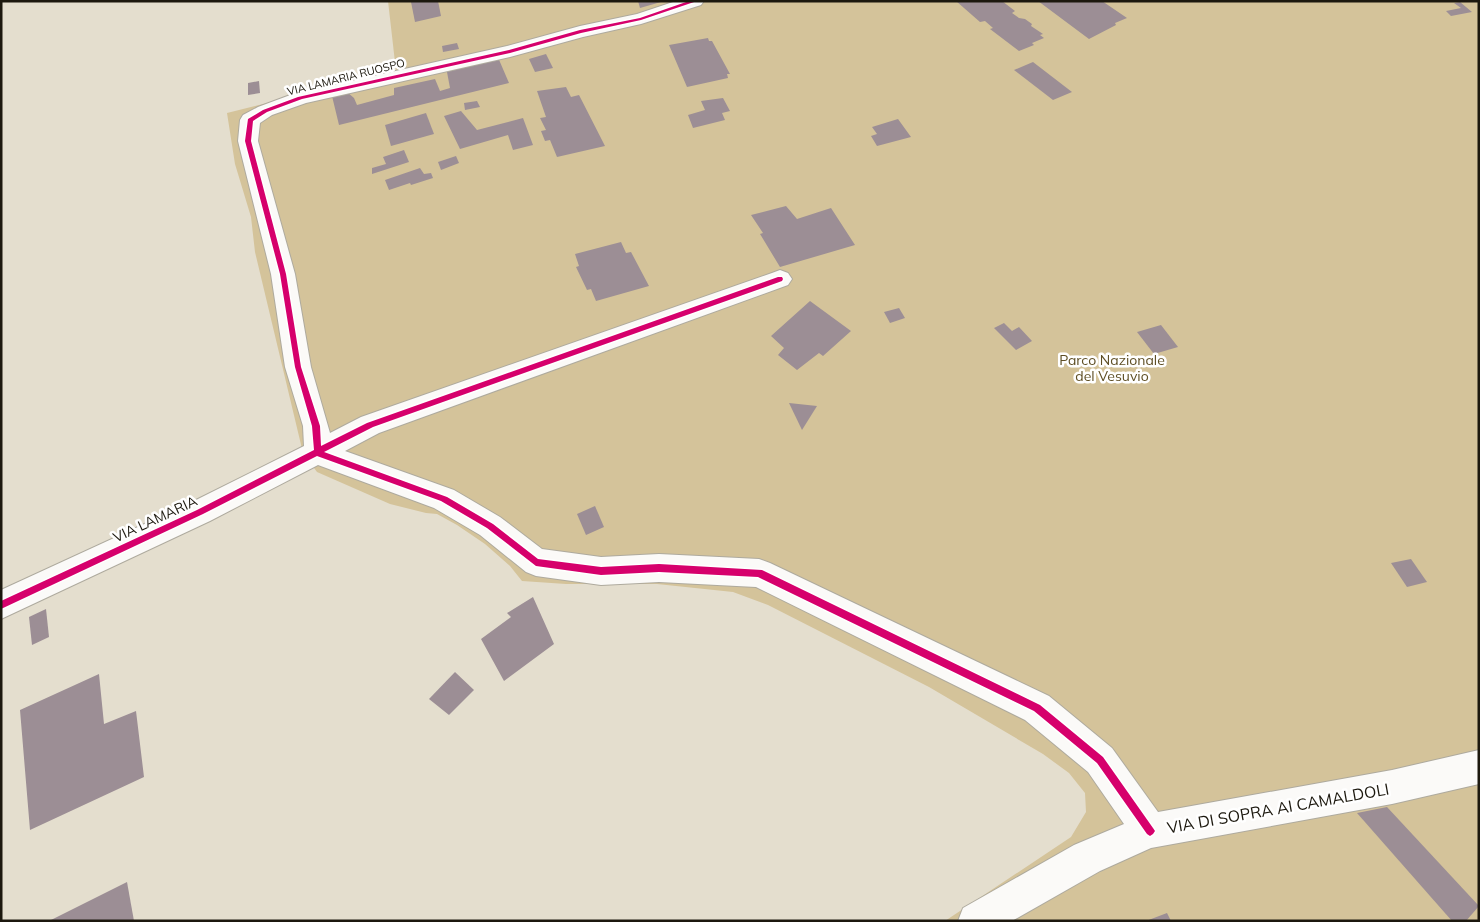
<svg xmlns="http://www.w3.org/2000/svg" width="1480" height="922" font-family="Mulish,sans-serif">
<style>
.green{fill:#d4c39a}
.building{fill:#9c8e95}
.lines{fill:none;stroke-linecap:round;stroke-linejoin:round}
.minor-casing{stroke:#aeaa9e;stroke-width:2}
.minor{fill:#fbfaf8;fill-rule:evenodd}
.cycleway-casing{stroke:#fff;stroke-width:3}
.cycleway{fill:#d6006c;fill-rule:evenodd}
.labels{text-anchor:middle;stroke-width:5;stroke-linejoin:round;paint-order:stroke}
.far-street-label{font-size:11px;fill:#1c180e;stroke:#fff}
.park-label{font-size:14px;fill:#5e4e24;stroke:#fff}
.street-label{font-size:14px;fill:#1c180e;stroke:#fff}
.near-street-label{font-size:16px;fill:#1c180e;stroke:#fff}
</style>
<rect width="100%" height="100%" fill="#e4dece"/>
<polygon class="green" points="388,1 1479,1 1479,921 945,921 1071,837 1086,812 1085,793 1069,773 1043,754 929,687 768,605 733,592 657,584 566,584 522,581 510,566 485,544 457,525 437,514 426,513 390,504 317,472 303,453 255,252 251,217 235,164 227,113 396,71"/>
<g class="building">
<polygon points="415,1 438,1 441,16 415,22 411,2"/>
<polygon points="638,1 661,1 661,2 640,8"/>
<polygon points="956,1 1002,1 1015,11 1012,13 1019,18 1025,19 1032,24 1031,26 1043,34 1040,35 1044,38 1032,43 1034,45 1019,51 990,29 993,28 985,21 980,22"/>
<polygon points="1038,1 1102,1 1127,18 1115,23 1116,25 1089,39"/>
<polygon points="1460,2 1472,12 1451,16 1446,11 1461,8 1454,3"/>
<polygon points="708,38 709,41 712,41 730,74 727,74 728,78 687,87 669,45"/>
<polygon points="457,43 459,49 443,52 442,46"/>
<polygon points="546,54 553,68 535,72 529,59"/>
<polygon points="497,55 509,83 339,125 332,96 347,92 354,98 357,105 394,95 394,88 435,79 440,91 450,88 447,72"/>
<polygon points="1033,62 1072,92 1053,100 1014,70"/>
<polygon points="259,81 260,93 248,95 248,83"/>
<polygon points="566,87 571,97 579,95 605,146 557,157 550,140 545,141 541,131 546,130 540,118 546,117 537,91"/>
<polygon points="723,98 730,111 722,113 725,120 693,128 688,115 705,110 701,101"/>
<polygon points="477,101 480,107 465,110 464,103"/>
<polygon points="461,111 477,130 523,118 533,145 513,150 508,135 460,149 444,116"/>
<polygon points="426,113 434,134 391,146 385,125"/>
<polygon points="898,119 911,137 877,146 871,136 877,134 872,127"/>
<polygon points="404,150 409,162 372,174 372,168 386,164 383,157"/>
<polygon points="456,156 459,163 441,170 438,162"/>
<polygon points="420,168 424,174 431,173 433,178 411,185 410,183 389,190 385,180"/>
<polygon points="786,206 797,219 831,208 855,245 780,267 760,234 763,233 751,215"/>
<polygon points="621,242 626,253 631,252 649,286 596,301 591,289 587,290 576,267 579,266 575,254"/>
<polygon points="810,301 851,331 823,356 819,353 797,370 778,355 784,348 771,336"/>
<polygon points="899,308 905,318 890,323 884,312"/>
<polygon points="1004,323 1012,331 1019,327 1032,341 1016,350 994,328"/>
<polygon points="1161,325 1178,347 1154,354 1137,332"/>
<polygon points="789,403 817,406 802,430"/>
<polygon points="595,506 604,527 586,535 577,514"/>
<polygon points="1411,559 1427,582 1407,587 1391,563"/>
<polygon points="533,597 554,644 504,681 481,639 511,617 507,613"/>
<polygon points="46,609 49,637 32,645 29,617"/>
<polygon points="455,672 474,690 449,715 429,699"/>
<polygon points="99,674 104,724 136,711 144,777 30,830 20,710"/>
<polygon points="1387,807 1479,906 1466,921 1452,921 1357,813"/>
<polygon points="127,882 134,921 49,921"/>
<polygon points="1167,913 1171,921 1146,921"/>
</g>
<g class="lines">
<g class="minor-casing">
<polygon id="minor" points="676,1 704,1 701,5 641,24 583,37 510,57 306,103 272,115 260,123 258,141 295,274 311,367 330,433 361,417 772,273 780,270 788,273 792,279 788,285 379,433 345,451 454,490 500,517 542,549 601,557 659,554 759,559 770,563 1049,696 1112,748 1158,812 1392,770 1479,750 1479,784 1392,804 1151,848 1100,871 1012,921 958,921 963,908 1074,845 1124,824 1088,772 1025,720 756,587 659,582 601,585 536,576 526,572 480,535 434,508 318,465 210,521 1,619 1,590 190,503 304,446 303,426 285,367 271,274 238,141 240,120 243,115 258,107 293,94 507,46 580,26 637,14"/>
</g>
<use href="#minor" class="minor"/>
<g class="cycleway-casing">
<polygon id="cycleway" points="689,1 697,1 641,20 581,33 510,53 302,99 267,112 253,121 251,141 286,274 301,367 320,426 321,446 367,423 778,277 782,277 783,279 782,281 373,427 324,452 447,497 493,524 538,559 601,567 659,564 762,570 1040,705 1103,757 1153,828 1155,831 1153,834 1150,836 1147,834 1097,763 1034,711 758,577 659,572 601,575 536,566 487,528 441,501 317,456 203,514 1,609 1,601 197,510 314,450 312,426 295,367 280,274 245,141 248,119 263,110 298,97 509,50 580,30 640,18"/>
</g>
<use href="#cycleway" class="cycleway"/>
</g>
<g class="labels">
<g class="far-street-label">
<text transform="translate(346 77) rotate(-14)" y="4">VIA LAMARIA RUOSPO</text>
</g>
<g class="park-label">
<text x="1112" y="365">Parco Nazionale<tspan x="1112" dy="16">del Vesuvio</tspan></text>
</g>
<g class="street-label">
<text transform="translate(155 519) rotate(-25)" y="5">VIA LAMARIA</text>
</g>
<g class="near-street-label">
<text transform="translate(1278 808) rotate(-10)" y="6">VIA DI SOPRA AI CAMALDOLI</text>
</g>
</g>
<rect width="1480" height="922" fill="none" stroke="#1c180e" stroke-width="5"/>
</svg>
